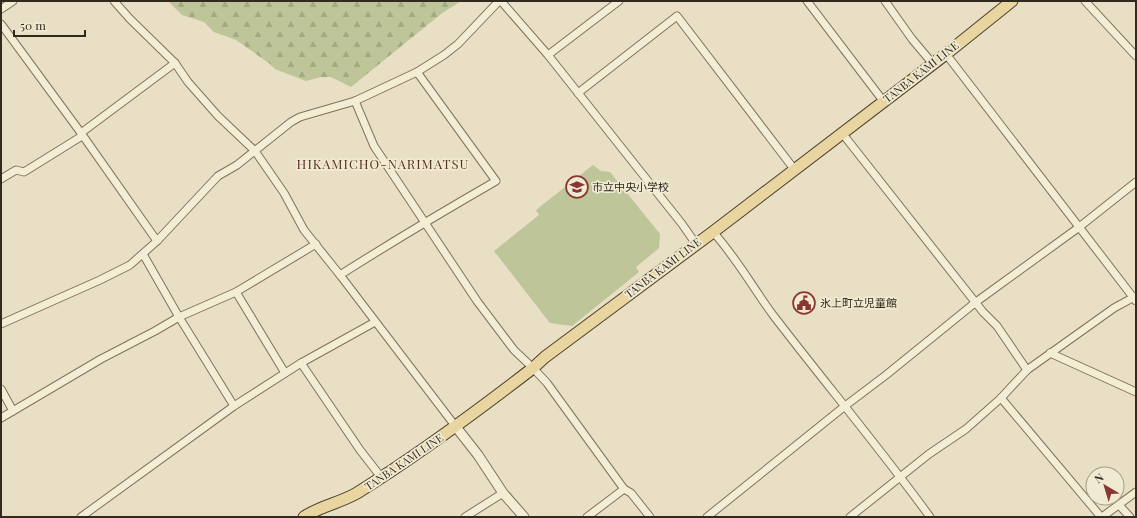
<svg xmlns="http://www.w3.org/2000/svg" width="1137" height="518" font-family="'Playfair Display','Noto Sans JP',serif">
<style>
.forest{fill:url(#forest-firs)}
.pitch{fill:#bdc599}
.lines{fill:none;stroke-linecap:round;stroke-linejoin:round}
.minor-casing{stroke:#81725c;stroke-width:9}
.tertiary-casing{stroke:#81725c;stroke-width:11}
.primary-casing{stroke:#4f4030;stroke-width:13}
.minor{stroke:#f4edd6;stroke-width:7}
.tertiary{stroke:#f4edd6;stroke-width:9}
.primary{stroke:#e8d59f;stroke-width:11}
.labels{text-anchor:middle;stroke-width:3.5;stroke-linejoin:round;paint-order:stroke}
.street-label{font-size:11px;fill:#32291f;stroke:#f1ead2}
.poi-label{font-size:11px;fill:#32291f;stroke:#f1ead2;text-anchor:start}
.quarter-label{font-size:13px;letter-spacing:1px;fill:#5a3223;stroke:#f1ead2}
</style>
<defs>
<pattern id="forest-firs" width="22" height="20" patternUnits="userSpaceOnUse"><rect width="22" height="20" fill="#bdc599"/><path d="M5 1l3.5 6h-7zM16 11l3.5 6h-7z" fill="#a3a983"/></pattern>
</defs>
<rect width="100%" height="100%" fill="#e8dfc4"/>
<polygon class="forest" points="168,1 461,1 441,14 351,87 331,77 321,77 306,81 275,69 270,64 236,40 214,32 204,22 182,15"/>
<polygon class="pitch" points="593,165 601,171 610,172 660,234 659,248 636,267 639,272 572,326 550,323 494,251 539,215 536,210"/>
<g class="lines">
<g class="minor-casing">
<g id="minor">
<polyline points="114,1 130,19 175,63 188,82 218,116 255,151 284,193 304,230 340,275 456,427"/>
<polyline points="501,1 548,55 682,224 696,244"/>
<polyline points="807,1 884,102"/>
<polyline points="885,1 912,39 933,64"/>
<polyline points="1085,1 1136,56"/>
<polyline points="1,9 13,1"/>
<polyline points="1,24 81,133 157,241"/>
<polyline points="946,54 1136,301"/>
<polyline points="548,55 619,1"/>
<polyline points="578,93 677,16 794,169"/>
<polyline points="355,101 374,146 477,301 514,350 533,368 547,383 624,489 631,493 650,517"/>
<polyline points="81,133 175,63"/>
<polyline points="842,133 983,312 997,326 1027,370"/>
<polyline points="1,179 16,170 24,172 82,136"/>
<path d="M713 232C736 257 753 288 773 315 825 383 880 448 930 517"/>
<polyline points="143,254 179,317 234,406"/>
<path d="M340 275C392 242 444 211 496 181L417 72"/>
<polyline points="236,292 285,373"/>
<polyline points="1,324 100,280 130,265 157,241 218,176 237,165 291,122 300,117 355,101 417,72 444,55 458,44 499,1"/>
<polyline points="1050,353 1136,392"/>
<polyline points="301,363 360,450 381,477"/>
<polyline points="1,389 13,411"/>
<polyline points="1001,398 1101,517"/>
<polyline points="1,418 101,359 155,331 179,317 236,292 316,244"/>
<polyline points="1119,505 1130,517"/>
<polyline points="81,517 234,406 301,363 375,322"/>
<polyline points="465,517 503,493"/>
<polyline points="587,517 624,489"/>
<polyline points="707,517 845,406 886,375 976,302 1078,228 1136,182"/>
<polyline points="850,517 929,454 966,429 1001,398 1027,370 1114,308 1136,296"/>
<polyline points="1102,517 1136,492"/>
</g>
</g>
<g class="tertiary-casing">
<polyline id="tertiary" points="456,427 478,455 503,493 524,517"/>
</g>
<g class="primary-casing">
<path id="primary" d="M304 517C320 506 340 503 357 493 418 455 476 412 533 368L545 357 713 232 946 54 1012 1"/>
</g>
<use href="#minor" class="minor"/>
<use href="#tertiary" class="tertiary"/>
<use href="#primary" class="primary"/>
</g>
<defs>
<g id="school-ring" transform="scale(1.15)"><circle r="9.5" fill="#f1ead2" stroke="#893733" stroke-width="1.5"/><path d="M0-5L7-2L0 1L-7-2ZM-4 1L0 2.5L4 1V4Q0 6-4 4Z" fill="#893733"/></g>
<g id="civic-ring" transform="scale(1.15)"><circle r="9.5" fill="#f1ead2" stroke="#893733" stroke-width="1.5"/><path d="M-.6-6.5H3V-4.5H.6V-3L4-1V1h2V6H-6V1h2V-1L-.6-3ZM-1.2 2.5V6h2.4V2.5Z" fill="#893733"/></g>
</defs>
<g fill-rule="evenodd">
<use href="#school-ring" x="577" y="187"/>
<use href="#civic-ring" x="804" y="303"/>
</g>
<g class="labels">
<g class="street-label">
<text transform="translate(921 72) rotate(-38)" y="4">TANBA KAMI LINE</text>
<text transform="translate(663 268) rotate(-37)" y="4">TANBA KAMI LINE</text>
<text transform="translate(404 462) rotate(-34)" y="4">TANBA KAMI LINE</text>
</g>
<g class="poi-label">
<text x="592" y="191">市立中央小学校</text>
<text x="820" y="307">氷上町立児童館</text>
</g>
<g class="quarter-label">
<text x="383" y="169">HIKAMICHO-NARIMATSU</text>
</g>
</g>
<rect width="1137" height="518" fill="none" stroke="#32291f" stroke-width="4"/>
<g transform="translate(1105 486) rotate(322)"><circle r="19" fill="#f1ead2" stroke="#a59d8a"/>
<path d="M0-3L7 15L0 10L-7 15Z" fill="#893733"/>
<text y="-6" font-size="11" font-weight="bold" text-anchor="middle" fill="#32291f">N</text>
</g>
<path d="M14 30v6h71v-6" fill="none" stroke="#32291f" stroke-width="2"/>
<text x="20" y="30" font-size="12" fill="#32291f" stroke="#f1ead2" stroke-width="3" paint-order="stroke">50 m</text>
</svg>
